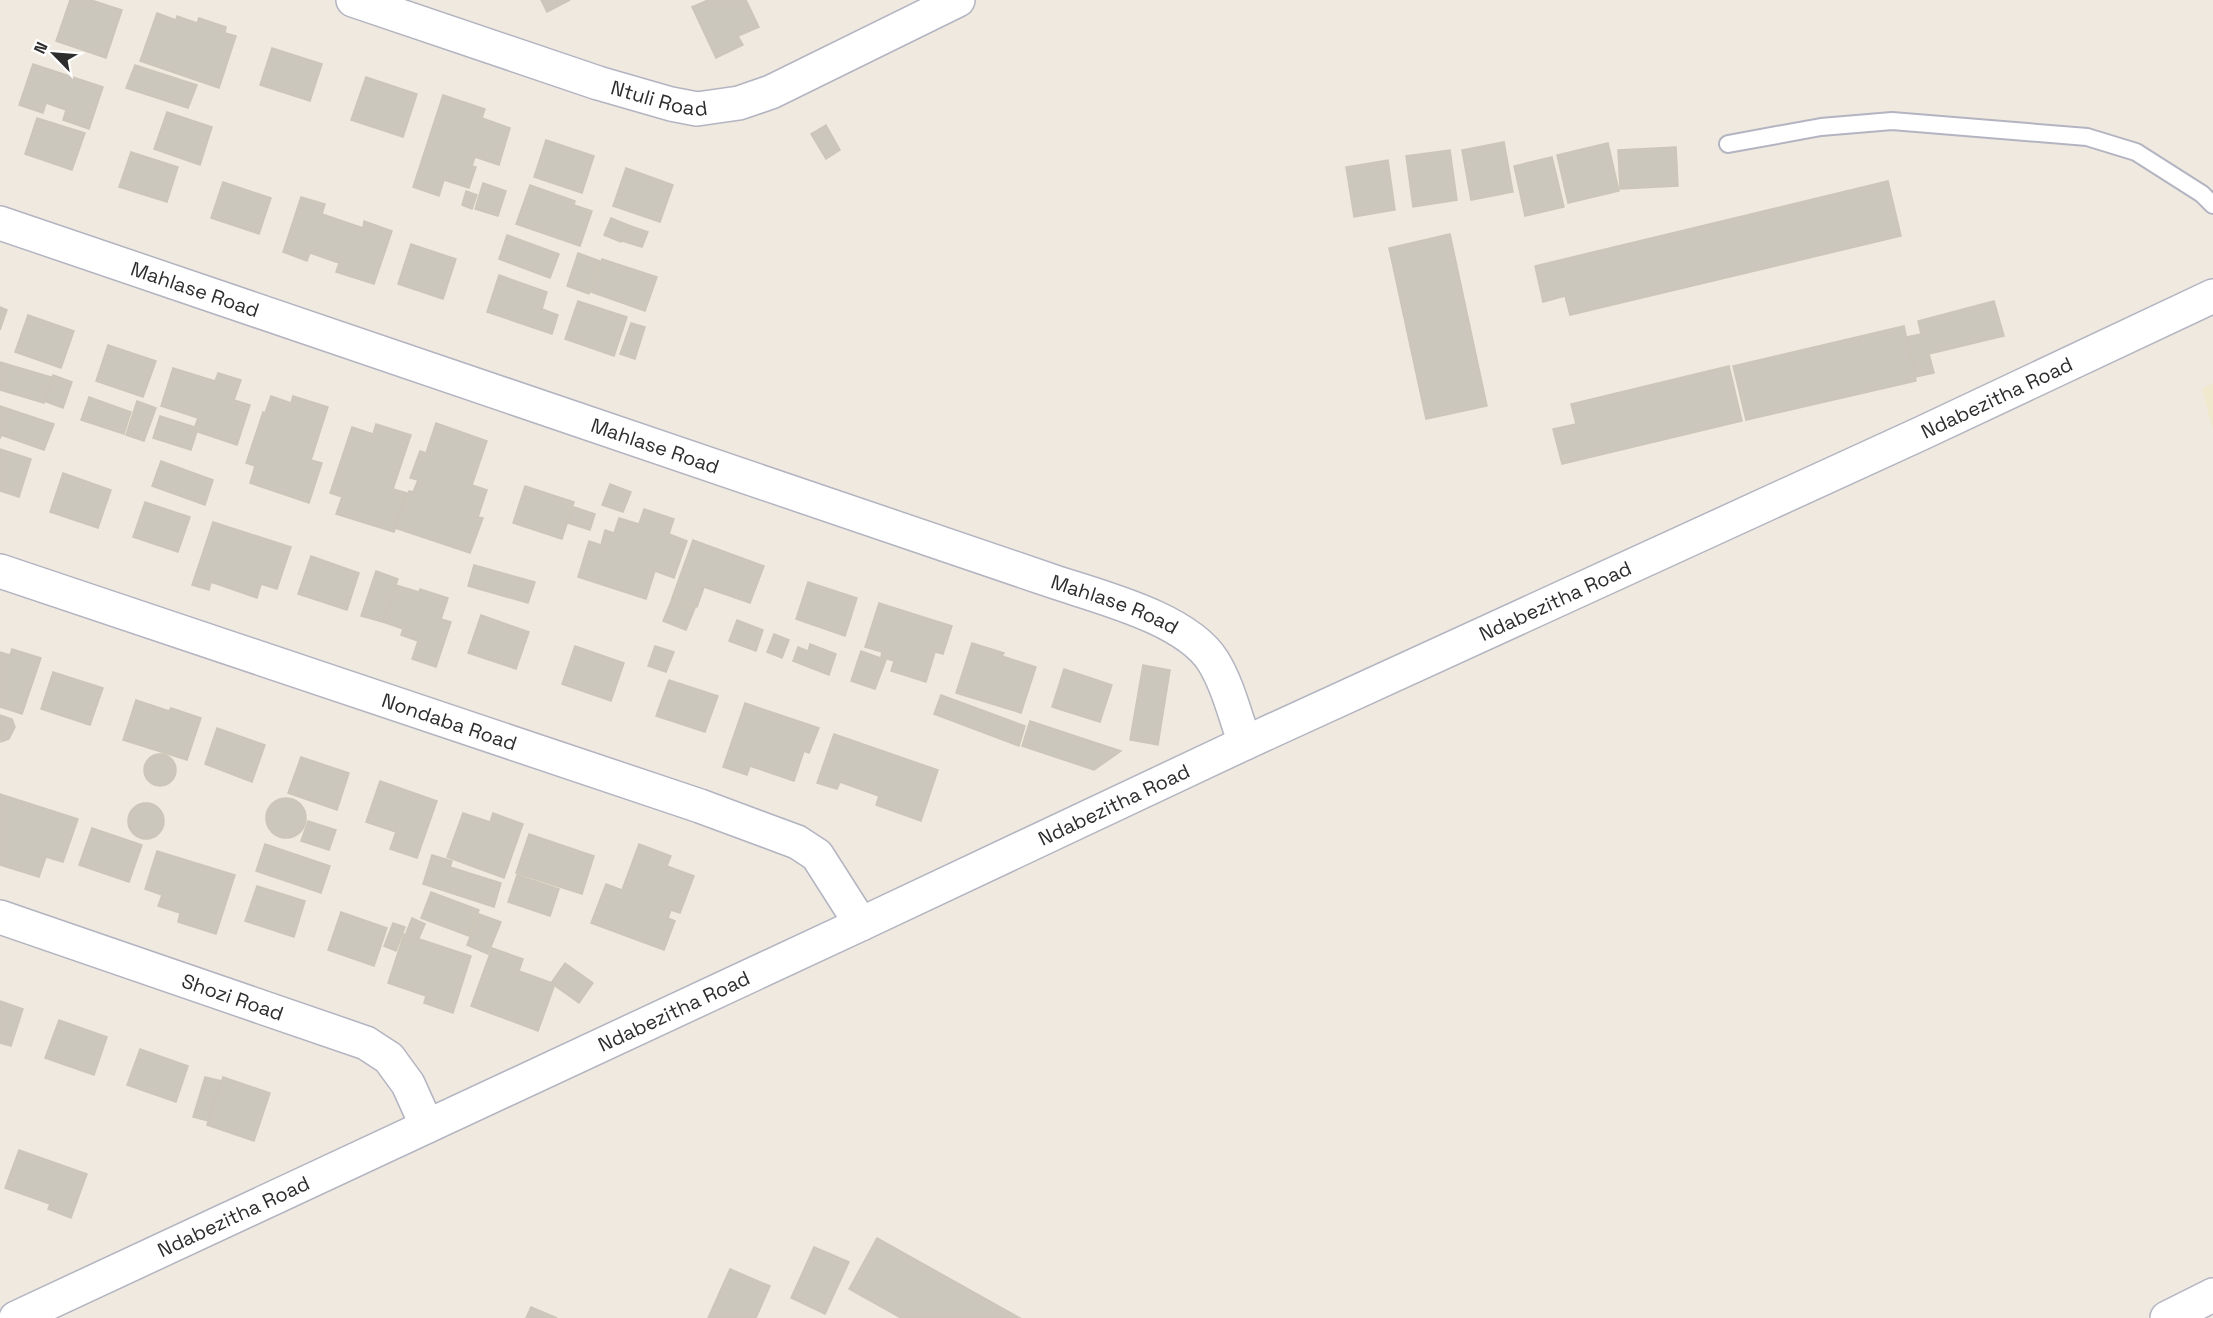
<svg xmlns="http://www.w3.org/2000/svg" width="2213" height="1318" font-family="'Space Grotesk',sans-serif">
<style>
.education{fill:#f1e9cd}
.building{fill:#cbc7bd;stroke:#cbc6b8;stroke-width:1.5}
.lines{fill:none;stroke-linecap:round;stroke-linejoin:round}
.lane-casing{stroke:#b3b4c1;stroke-width:20}
.street-casing{stroke:#b3b4c1;stroke-width:36}
.secondary-casing{stroke:#b3b4c1;stroke-width:36}
.lane{stroke:#fff;stroke-width:16}
.street{stroke:#fff;stroke-width:33}
.secondary{stroke:#fff;stroke-width:33}
.labels{text-anchor:middle;stroke-width:5;stroke-linejoin:round;paint-order:stroke}
.street-label{font-size:20px;fill:#2d2d2d;stroke:#fff}
</style>
<rect width="100%" height="100%" fill="#efe9df"/>
<polygon class="education" points="2213,383 2213,431 2202,389"/>
<g class="building">
<polygon points="70,0 91,0 122,10 106,58 56,41"/>
<polygon points="541,0 570,0 547,12"/>
<polygon points="708,0 746,0 759,27 738,36 743,45 716,58 692,7"/>
<polygon points="157,13 176,20 177,16 197,23 199,18 226,27 225,33 236,36 219,88 140,61"/>
<polygon points="272,48 322,64 310,101 260,85"/>
<polygon points="33,64 103,87 89,129 63,120 66,110 46,103 43,113 19,105"/>
<polygon points="135,65 197,85 188,108 126,88"/>
<polygon points="366,77 417,94 403,137 351,120"/>
<polygon points="443,95 485,109 482,118 510,128 499,165 475,157 472,166 476,167 469,188 444,180 439,196 413,187"/>
<polygon points="167,112 212,127 200,165 154,149"/>
<polygon points="37,118 85,133 72,170 25,154"/>
<polygon points="826,125 840,150 826,159 811,134"/>
<polygon points="546,140 594,156 582,193 534,177"/>
<polygon points="1504,142 1513,192 1471,200 1462,150"/>
<polygon points="1608,143 1619,191 1568,203 1557,155"/>
<polygon points="1676,147 1678,186 1620,189 1618,150"/>
<polygon points="1450,150 1457,200 1413,207 1406,156"/>
<polygon points="131,152 178,167 167,202 119,187"/>
<polygon points="1552,157 1564,207 1525,216 1514,166"/>
<polygon points="1388,160 1395,210 1354,217 1346,167"/>
<polygon points="626,168 673,185 660,222 613,206"/>
<polygon points="1888,181 1901,236 1570,315 1565,296 1543,302 1535,266"/>
<polygon points="223,182 271,198 259,234 211,218"/>
<polygon points="483,183 506,191 498,216 475,209"/>
<polygon points="530,185 575,201 574,205 592,211 580,246 516,224"/>
<polygon points="466,191 477,195 472,209 462,205"/>
<polygon points="301,197 325,204 322,214 363,228 364,221 392,231 374,284 336,272 339,263 310,253 307,261 283,252"/>
<polygon points="611,218 628,225 621,242 604,235"/>
<polygon points="628,225 648,232 642,247 622,241"/>
<polygon points="1450,234 1487,406 1426,419 1389,248"/>
<polygon points="507,235 559,254 550,278 499,259"/>
<polygon points="411,244 456,259 443,299 398,284"/>
<polygon points="578,253 600,261 589,294 567,286"/>
<polygon points="602,259 657,277 645,311 591,292"/>
<polygon points="499,275 547,292 542,309 558,315 552,334 487,312"/>
<polygon points="578,301 627,317 614,356 565,339"/>
<polygon points="1994,301 2004,336 1929,354 1934,373 1915,377 1906,337 1921,334 1918,321"/>
<polygon points="0,307 7,310 0,330"/>
<polygon points="28,315 74,331 61,368 15,352"/>
<polygon points="631,323 645,327 635,359 620,354"/>
<polygon points="1904,326 1916,381 1746,420 1733,366"/>
<polygon points="108,345 156,361 143,397 96,381"/>
<polygon points="0,362 51,377 44,403 0,390"/>
<polygon points="1729,366 1742,421 1562,464 1553,429 1576,424 1571,404"/>
<polygon points="173,368 215,381 218,373 241,380 234,400 250,405 237,445 198,432 200,427 195,426 198,418 161,406"/>
<polygon points="53,375 72,382 63,408 44,401"/>
<polygon points="271,396 291,403 293,396 328,407 311,460 322,463 309,503 250,483 255,466 246,463 263,412 265,413"/>
<polygon points="89,397 131,412 124,434 81,420"/>
<polygon points="137,401 156,408 144,441 126,435"/>
<polygon points="0,406 54,424 44,450 1,435 0,439"/>
<polygon points="160,416 198,428 191,450 153,438"/>
<polygon points="436,423 487,441 472,485 487,490 478,517 483,518 470,553 395,528 409,491 413,492 418,480 410,478 420,451 426,453"/>
<polygon points="376,424 411,435 393,489 407,493 394,532 336,514 342,497 330,493 352,427 373,434"/>
<polygon points="0,449 31,459 19,497 0,491"/>
<polygon points="161,461 213,480 205,505 152,486"/>
<polygon points="63,473 111,490 98,528 50,512"/>
<polygon points="610,484 631,492 623,512 602,505"/>
<polygon points="525,486 574,502 562,539 513,523"/>
<polygon points="145,502 190,517 178,552 133,537"/>
<polygon points="574,507 595,514 590,530 568,523"/>
<polygon points="644,509 674,519 669,534 687,541 674,578 655,571 646,599 578,577 589,541 601,545 605,530 614,533 619,518 639,524"/>
<polygon points="213,522 291,547 277,589 261,584 257,598 211,582 209,590 192,585"/>
<polygon points="693,540 764,566 750,603 704,587 697,607 672,598"/>
<polygon points="311,556 359,573 347,610 298,594"/>
<polygon points="474,565 535,582 528,603 468,586"/>
<polygon points="376,571 398,579 383,622 361,616"/>
<polygon points="808,582 857,598 845,636 796,619"/>
<polygon points="396,585 419,592 420,589 448,598 441,619 451,622 436,667 412,659 418,641 401,635 403,629 383,622"/>
<polygon points="672,599 695,608 686,630 663,621"/>
<polygon points="879,603 952,626 943,654 935,652 926,682 891,671 894,661 881,657 882,652 865,647"/>
<polygon points="481,615 529,632 516,669 468,653"/>
<polygon points="737,620 763,630 756,651 729,641"/>
<polygon points="774,634 789,640 782,658 767,652"/>
<polygon points="972,643 1004,653 1002,656 1036,667 1021,713 956,693"/>
<polygon points="810,644 836,654 829,675 793,661 798,647 808,651"/>
<polygon points="575,646 624,663 611,701 562,684"/>
<polygon points="655,646 674,652 666,672 648,666"/>
<polygon points="12,649 41,658 22,714 0,707 0,652 10,655"/>
<polygon points="861,651 886,660 875,689 851,681"/>
<polygon points="1143,665 1170,670 1158,745 1130,740"/>
<polygon points="1064,669 1112,685 1100,722 1052,707"/>
<polygon points="53,672 103,688 90,725 41,709"/>
<polygon points="669,680 718,696 705,732 656,716"/>
<polygon points="941,695 1025,726 1019,746 934,714"/>
<polygon points="136,700 169,711 171,708 201,718 187,760 123,740"/>
<polygon points="745,703 819,728 809,753 804,751 794,781 750,766 747,775 723,767"/>
<polygon points="0,715 12,719 15,727 9,739 1,742"/>
<polygon points="1030,721 1121,751 1094,770 1022,746"/>
<polygon points="217,728 265,745 252,782 205,764"/>
<polygon points="834,734 938,770 921,821 876,805 879,796 840,782 837,789 817,783"/>
<circle cx="160" cy="770" r="16"/>
<polygon points="301,757 349,773 337,810 288,793"/>
<polygon points="380,781 437,801 417,858 390,849 396,832 366,822"/>
<polygon points="0,794 78,819 63,862 46,857 39,877 0,865"/>
<circle cx="286" cy="818" r="20"/>
<circle cx="146" cy="821" r="18"/>
<polygon points="463,813 490,822 493,813 523,824 504,878 447,857"/>
<polygon points="308,821 336,830 329,850 301,841"/>
<polygon points="92,828 142,845 129,882 79,865"/>
<polygon points="529,834 594,856 582,894 516,873"/>
<polygon points="265,844 330,866 321,893 256,871"/>
<polygon points="639,844 671,856 667,866 694,876 680,913 671,910 668,918 675,921 664,950 591,923 606,884 622,890"/>
<polygon points="157,851 235,875 216,934 178,922 180,913 158,906 162,895 145,889"/>
<polygon points="432,855 452,861 450,867 501,883 494,907 423,884"/>
<polygon points="517,875 559,889 550,916 508,902"/>
<polygon points="257,886 305,901 294,937 245,921"/>
<polygon points="431,892 479,910 469,936 421,918"/>
<polygon points="341,912 387,928 374,966 328,950"/>
<polygon points="479,914 501,922 488,954 467,945"/>
<polygon points="412,918 425,924 419,938 406,933"/>
<polygon points="393,923 405,927 396,951 384,946"/>
<polygon points="404,934 471,956 453,1013 424,1003 426,996 388,983"/>
<polygon points="492,948 523,959 519,971 555,984 538,1031 471,1006"/>
<polygon points="565,963 593,983 579,1003 551,983"/>
<polygon points="0,1001 23,1009 11,1046 0,1043"/>
<polygon points="59,1020 107,1037 94,1075 45,1058"/>
<polygon points="140,1049 188,1066 176,1102 127,1085"/>
<polygon points="205,1077 222,1081 209,1121 193,1117"/>
<polygon points="223,1077 270,1093 254,1141 207,1125"/>
<polygon points="19,1150 87,1174 71,1218 48,1209 50,1204 5,1188"/>
<polygon points="877,1238 1020,1318 901,1318 849,1289"/>
<polygon points="814,1247 849,1262 825,1314 791,1298"/>
<polygon points="730,1269 770,1286 756,1318 708,1318"/>
<polygon points="531,1307 557,1318 526,1318"/>
</g>
<g class="lines">
<g class="lane-casing">
<polyline id="lane" points="1728,144 1821,127 1892,121 2087,137 2136,152 2202,194 2213,205"/>
</g>
<g class="street-casing">
<g id="street">
<path id="s1" d="M353 0 598 83 671 104 697 109 739 103 771 92 958 0"/>
<path id="s2" d="M0 223 1052 581C1099 597 1186 618 1213 661 1228 685 1235 716 1245 743"/>
<path id="s3" d="M0 571 700 806 797 842 817 855 861 924"/>
<path id="s4" d="M0 917 366 1043 389 1058 408 1084 427 1126"/>
<path id="s5" d="M16 1318 861 924 1245 743 1922 433 2213 296"/>
</g>
</g>
<g class="secondary-casing">
<polyline id="secondary" points="2167,1318 2213,1295"/>
</g>
<use href="#lane" class="lane"/>
<use href="#street" class="street"/>
<use href="#secondary" class="secondary"/>
</g>
<g class="labels">
<g class="street-label">
<text dy="7" stroke="none"><textPath href="#s1" startOffset="322">Ntuli Road</textPath></text>
<text dy="7" stroke="none"><textPath href="#s2" startOffset="206">Mahlase Road</textPath></text>
<text dy="7" stroke="none"><textPath href="#s5" startOffset="2184">Ndabezitha Road</textPath></text>
<text dy="7" stroke="none"><textPath href="#s2" startOffset="692">Mahlase Road</textPath></text>
<text dy="7" stroke="none"><textPath href="#s5" startOffset="1698">Ndabezitha Road</textPath></text>
<text dy="7" stroke="none"><textPath href="#s2" startOffset="1178">Mahlase Road</textPath></text>
<text dy="7" stroke="none"><textPath href="#s3" startOffset="474">Nondaba Road</textPath></text>
<text dy="7" stroke="none"><textPath href="#s5" startOffset="1212">Ndabezitha Road</textPath></text>
<text dy="7" stroke="none"><textPath href="#s4" startOffset="246">Shozi Road</textPath></text>
<text dy="7" stroke="none"><textPath href="#s5" startOffset="726">Ndabezitha Road</textPath></text>
<text dy="7" stroke="none"><textPath href="#s5" startOffset="240">Ndabezitha Road</textPath></text>
</g>
</g>
<g transform="translate(54 54) rotate(295)" stroke="#ffffff" stroke-width="4.5" paint-order="stroke">
<path d="M0-4.5L10 22L0 15L-10 22Z" fill="#2d2d2d"/>
<text y="-9" font-size="16" font-weight="bold" text-anchor="middle" fill="#2d2d2d">N</text>
</g>
</svg>
